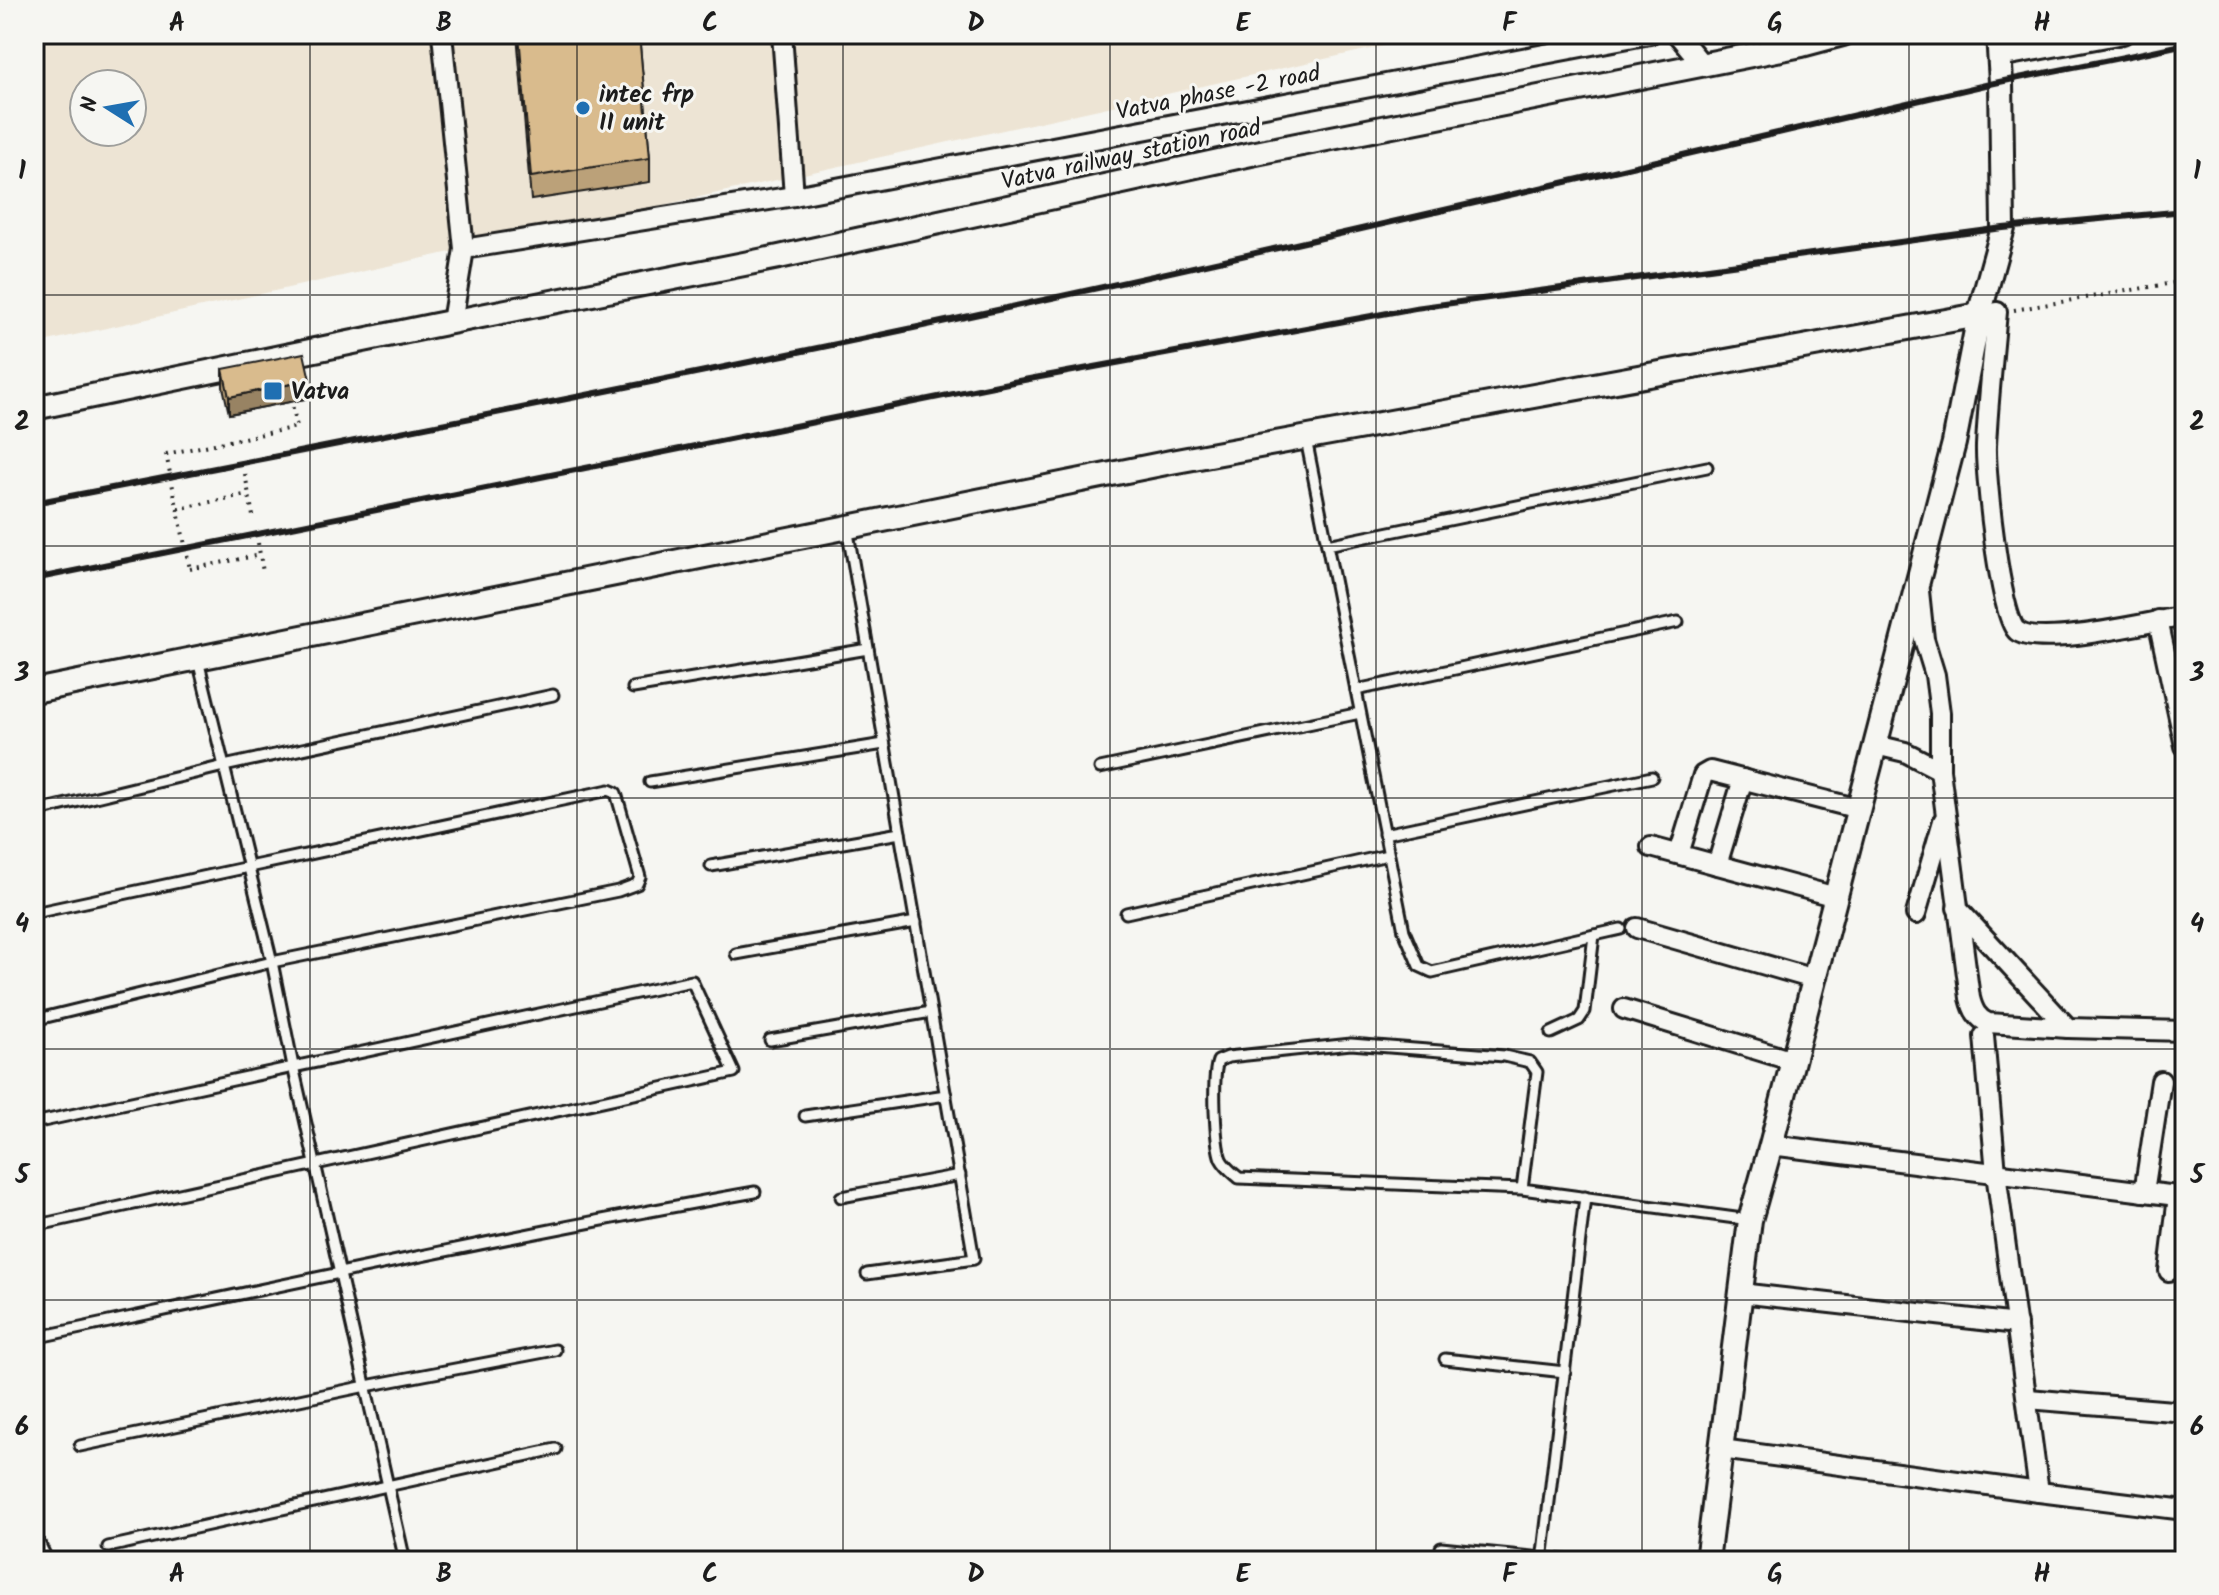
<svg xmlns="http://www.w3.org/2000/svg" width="2219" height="1595" font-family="Kalam,sans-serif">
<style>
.built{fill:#ede4d4;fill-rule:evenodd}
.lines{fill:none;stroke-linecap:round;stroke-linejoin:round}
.service-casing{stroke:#1c1c1c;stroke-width:15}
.minor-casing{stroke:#1c1c1c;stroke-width:24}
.tertiary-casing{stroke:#1c1c1c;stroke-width:28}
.path{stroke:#1c1c1c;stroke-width:4;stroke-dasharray:2 6;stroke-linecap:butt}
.service{stroke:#f6f6f2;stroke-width:9}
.minor{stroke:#f6f6f2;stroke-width:18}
.tertiary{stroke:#f6f6f2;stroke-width:22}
.rail{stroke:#1c1c1c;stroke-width:6}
.path-bridge{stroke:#1c1c1c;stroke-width:4;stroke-dasharray:2 6;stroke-linecap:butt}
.wall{fill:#bba179;stroke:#1c1c1c;stroke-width:2}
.shaded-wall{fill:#988363;stroke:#1c1c1c;stroke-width:2}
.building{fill:#d9bb8d;stroke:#1c1c1c;stroke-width:2}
.grid{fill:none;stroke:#1c1c1c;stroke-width:2;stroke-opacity:0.55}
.poi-dot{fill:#1f6fb2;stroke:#f6f6f2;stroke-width:3}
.labels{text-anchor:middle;stroke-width:6;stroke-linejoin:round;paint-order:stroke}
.street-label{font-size:24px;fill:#1c1c1c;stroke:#f6f6f2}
.poi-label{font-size:24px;font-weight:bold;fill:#1c1c1c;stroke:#f6f6f2;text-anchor:start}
.neatline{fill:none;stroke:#1c1c1c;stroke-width:3}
.grid-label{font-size:26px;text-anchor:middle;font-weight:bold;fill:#1c1c1c}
</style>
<rect width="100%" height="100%" fill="#f6f6f2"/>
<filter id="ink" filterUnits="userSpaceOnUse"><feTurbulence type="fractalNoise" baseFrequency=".0125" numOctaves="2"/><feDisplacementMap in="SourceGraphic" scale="16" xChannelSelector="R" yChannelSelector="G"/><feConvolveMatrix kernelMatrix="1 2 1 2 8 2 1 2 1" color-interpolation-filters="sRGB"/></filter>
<g filter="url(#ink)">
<path class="built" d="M34 34H1438L34 344ZM84 84H132V132H84Z"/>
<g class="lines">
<g class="service-casing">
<g id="service">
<polyline points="1306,439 1404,931 1419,966 1432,972 1621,929"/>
<polyline points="847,527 974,1259 867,1274"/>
<polyline points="1327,545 1707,467"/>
<polyline points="198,660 272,962 293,1066 405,1561"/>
<polyline points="633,688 868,649"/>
<polyline points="1356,690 1678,622"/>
<polyline points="1100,768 1360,713"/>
<polyline points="650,782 884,744"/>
<polyline points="34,812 224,766 553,695"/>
<polyline points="1384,834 1652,777"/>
<polyline points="711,866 900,833"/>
<polyline points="34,913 609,790 616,793 640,877 637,884 618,891 272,962 34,1020"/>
<polyline points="1126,913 1388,855"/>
<polyline points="736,954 916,922"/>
<polyline points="1551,1033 1579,1020 1585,1011 1594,935"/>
<polyline points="770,1040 931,1012"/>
<polyline points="805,1116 946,1095"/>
<polyline points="34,1123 692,981 734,1072 34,1226"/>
<path d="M1522 1189 1537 1072 1530 1062 1504 1056 1351 1044 1228 1057 1218 1061C1212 1077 1215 1144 1221 1159 1225 1167 1232 1172 1239 1178L1522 1189 1750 1220"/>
<polyline points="841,1197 960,1175"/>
<path d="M34 1338C274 1287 514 1234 755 1192"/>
<polyline points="1445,1359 1565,1372"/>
<polyline points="80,1446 366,1386 555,1350"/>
<polyline points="108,1547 556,1449"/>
<polyline points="1441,1548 1572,1561"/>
<polyline points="1542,1561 1585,1197"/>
</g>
</g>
<g class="minor-casing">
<g id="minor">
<polyline points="442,34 464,249 452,322"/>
<polyline points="782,34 794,196"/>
<polyline points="1677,34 1702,64"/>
<polyline points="1999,57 2123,34"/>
<polyline points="464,249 794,196 1650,34"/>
<path d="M1997 312C1993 357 1988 402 1986 446 1985 472 2000 618 2017 631 2040 649 2154 621 2185 616"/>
<path d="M1919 591 1924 639 1935 675 1940 713V770L1970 998C1973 1010 1977 1018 1988 1023L2068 1028 2185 1031"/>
<polyline points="2158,620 2185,746"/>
<polyline points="1876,745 1905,752 1940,770"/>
<polyline points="1651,847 1836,897"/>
<polyline points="1679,854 1703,775 1710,771 1859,809"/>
<polyline points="1717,865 1743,779"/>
<polyline points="1957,908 2068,1028"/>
<polyline points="1916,914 1943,821"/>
<polyline points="1637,928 1814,979"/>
<polyline points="1624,1009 1793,1061"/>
<polyline points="1984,1036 1996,1173 2039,1492"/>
<polyline points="1771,1145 2185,1197"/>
<polyline points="2144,1192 2161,1081"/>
<polyline points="2169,1271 2178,1196"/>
<polyline points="1740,1293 2017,1324"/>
<polyline points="2028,1399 2185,1412"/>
<polyline points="1721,1449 2039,1492 2185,1510"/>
<polyline points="34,1543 43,1561"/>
</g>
</g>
<g class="tertiary-casing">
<g id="tertiary">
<polyline points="34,408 431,326 779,257 1251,154 1802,45 1843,34"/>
<polyline points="34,691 1171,462 1979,315"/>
<polyline points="1707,1561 1750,1220 1771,1145 1954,443 1979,315 2003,228 2001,82 1998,34"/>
</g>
</g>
<g class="path">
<polyline points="2014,310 2185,281"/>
<polyline points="166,454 297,427 291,400"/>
<polyline points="245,474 253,516"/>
<polyline points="178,509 248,494"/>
<polyline points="258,543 263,572"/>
<polyline points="190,569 260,555"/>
</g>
<use href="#service" class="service"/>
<use href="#minor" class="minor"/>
<use href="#tertiary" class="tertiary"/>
<g class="rail">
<path d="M34 503C316 449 598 394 880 335 1251 257 1620 169 1990 84 2055 70 2120 59 2185 44"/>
<polyline points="34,579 1013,382 1415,308 2003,228 2185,211"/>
</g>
<polyline class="path-bridge" points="166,454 190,569"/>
</g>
<g class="wall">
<polygon points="517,34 639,34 650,158 650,182 531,200"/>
<polygon points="223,369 310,398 229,414 223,387"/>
</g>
<polygon class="shaded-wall" points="310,380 310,398 229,414 229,397"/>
<g class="building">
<polygon points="519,34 639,34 650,158 531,177"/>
<polygon points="304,353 310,380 229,397 223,369"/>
</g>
</g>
<path class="grid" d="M310 34V1561M577 34V1561M843 34V1561M1110 34V1561M1376 34V1561M1642 34V1561M1909 34V1561M34 295H2185M34 546H2185M34 798H2185M34 1049H2185M34 1300H2185"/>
<g class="poi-dot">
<circle cx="583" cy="108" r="8"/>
<rect x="263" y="381" width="20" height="20" rx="4"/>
</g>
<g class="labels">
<g class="street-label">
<text transform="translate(1218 92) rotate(-11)" y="8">Vatva phase -2 road</text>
<text transform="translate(1131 154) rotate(-12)" y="8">Vatva railway station road</text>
</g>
<g class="poi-label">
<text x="599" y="102">intec frp<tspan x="599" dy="28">II unit</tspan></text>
<text x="291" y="399">Vatva</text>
</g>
</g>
<rect width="2219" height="1595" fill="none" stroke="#f6f6f2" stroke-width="88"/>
<g transform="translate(108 108) rotate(281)"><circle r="38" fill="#f6f6f2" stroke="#9f9f9c" stroke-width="2"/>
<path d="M0-6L14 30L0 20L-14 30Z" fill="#1f6fb2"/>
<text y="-12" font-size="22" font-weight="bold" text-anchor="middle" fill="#1c1c1c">N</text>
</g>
<rect x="44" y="44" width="2131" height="1507" class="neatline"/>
<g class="grid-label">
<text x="177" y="31">A</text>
<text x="444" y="31">B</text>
<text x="710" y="31">C</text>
<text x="976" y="31">D</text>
<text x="1243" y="31">E</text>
<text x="1509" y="31">F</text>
<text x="1775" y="31">G</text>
<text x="2042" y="31">H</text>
<text x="22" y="179">1</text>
<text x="2197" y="179">1</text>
<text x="22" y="430">2</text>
<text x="2197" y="430">2</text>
<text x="22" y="681">3</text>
<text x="2197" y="681">3</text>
<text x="22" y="932">4</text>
<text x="2197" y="932">4</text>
<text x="22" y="1183">5</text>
<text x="2197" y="1183">5</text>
<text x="22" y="1435">6</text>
<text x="2197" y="1435">6</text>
<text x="177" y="1582">A</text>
<text x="444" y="1582">B</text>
<text x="710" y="1582">C</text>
<text x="976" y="1582">D</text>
<text x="1243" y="1582">E</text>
<text x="1509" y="1582">F</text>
<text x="1775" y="1582">G</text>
<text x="2042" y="1582">H</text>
</g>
</svg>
